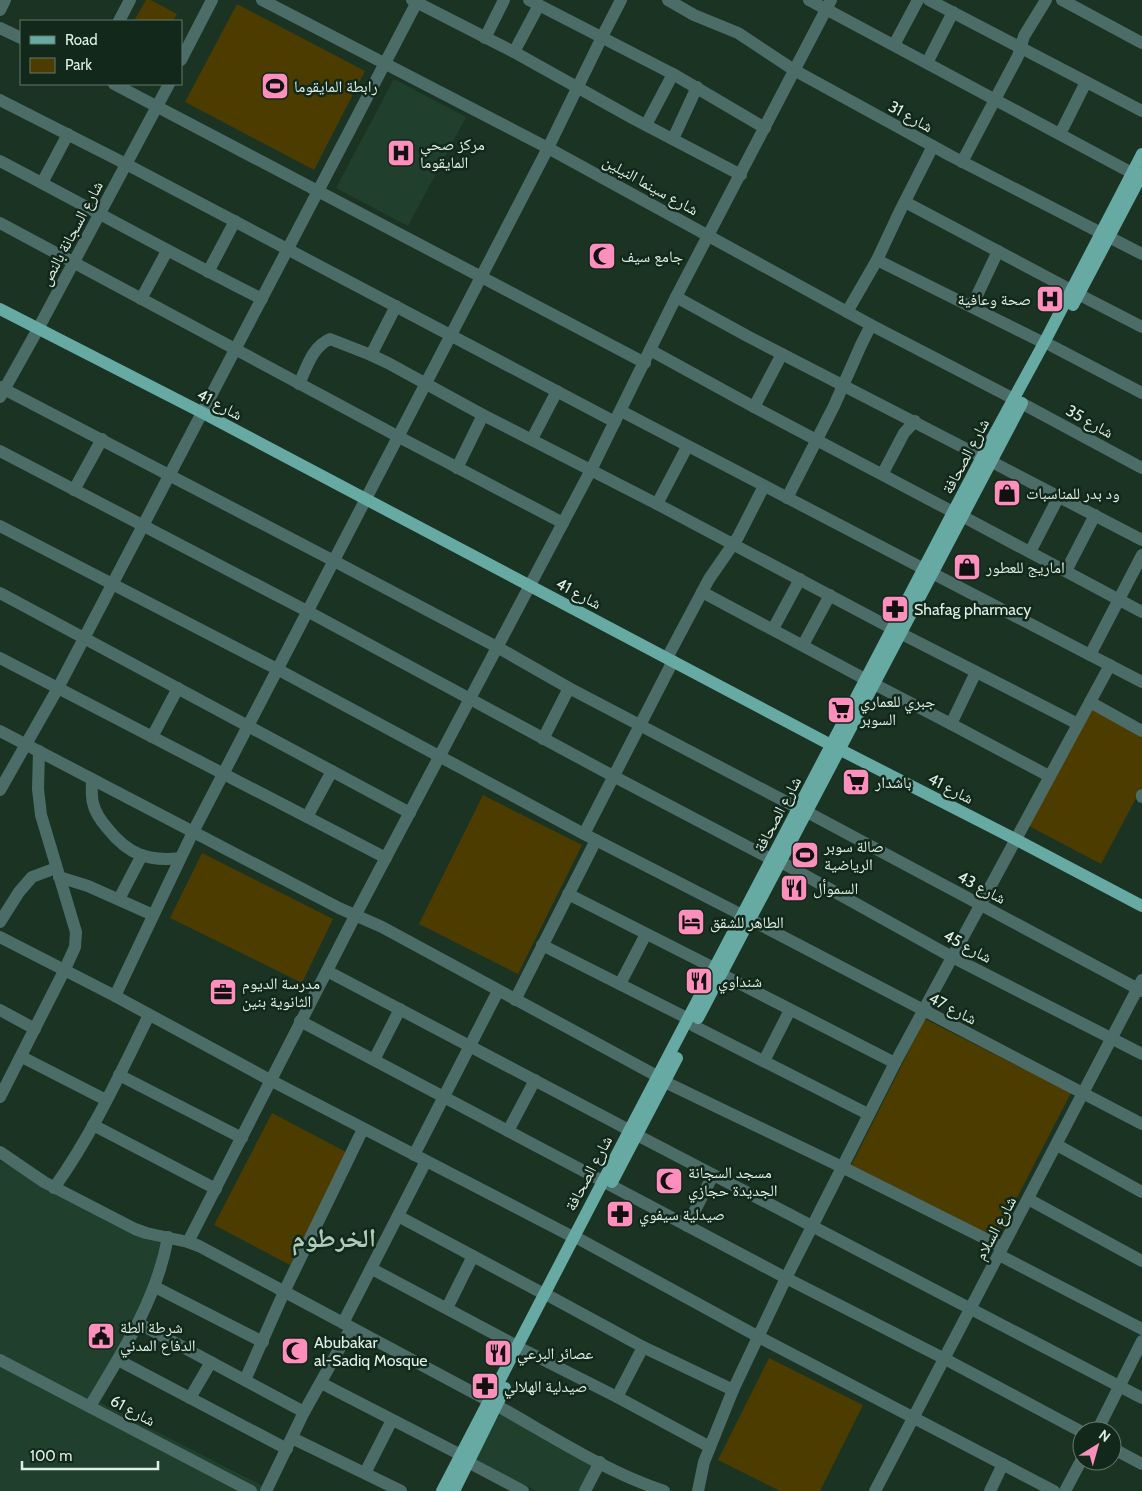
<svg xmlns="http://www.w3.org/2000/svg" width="1142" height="1491" font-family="Cabin,'Noto Naskh Arabic',sans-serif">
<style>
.built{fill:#20402d}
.green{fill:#4d3c00}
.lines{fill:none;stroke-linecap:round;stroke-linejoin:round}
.minor{stroke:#4c6c68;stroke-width:12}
.major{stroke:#66aaa3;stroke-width:12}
.labels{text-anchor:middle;stroke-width:5;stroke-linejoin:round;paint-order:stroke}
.poi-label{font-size:16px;fill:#e0efe5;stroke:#11281a;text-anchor:start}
.street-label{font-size:16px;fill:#e0efe5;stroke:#11281a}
.town-label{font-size:26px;font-weight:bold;fill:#afcbb8;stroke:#11281a}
</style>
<rect width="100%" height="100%" fill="#1a3323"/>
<g class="built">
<polygon points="394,79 466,117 408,226 336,188"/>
<polygon points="0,1161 170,1248 93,1399 263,1486 260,1491 0,1491"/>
<polygon points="501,1410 596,1463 582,1491 536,1491 475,1459"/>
</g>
<g class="green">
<polygon points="146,0 151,0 177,14 173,21 134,21"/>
<polygon points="237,4 365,71 314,170 185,102"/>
<polygon points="1093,706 1142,732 1142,787 1101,864 1029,826"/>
<polygon points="483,795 582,845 518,974 419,924"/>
<polygon points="202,853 333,919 302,983 170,918"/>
<polygon points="925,1019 1071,1093 995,1240 851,1166"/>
<polygon points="272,1113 348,1153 290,1265 214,1225"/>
<polygon points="769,1358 863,1405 820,1491 780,1491 718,1460"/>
</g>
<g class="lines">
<g class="minor">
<polyline points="262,0 548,148 871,325 1014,399 1142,468"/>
<polyline points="412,0 514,52 634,119 741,175"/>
<polyline points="529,0 673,74 765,128"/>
<polyline points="668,0 694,15 738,33 794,70 951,156 1142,254"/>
<polyline points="809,0 1132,173"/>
<polyline points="929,0 1142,111"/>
<polyline points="1062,0 1142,43"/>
<polyline points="0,10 5,0"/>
<polyline points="119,21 130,0"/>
<polyline points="0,28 21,38"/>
<polyline points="485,38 504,0"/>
<polyline points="894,45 918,0"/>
<polyline points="514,52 539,5"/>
<polyline points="181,60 212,0"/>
<polyline points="927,63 953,12"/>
<polyline points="114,84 645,363"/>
<polyline points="0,100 126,164 615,422"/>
<polyline points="646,125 673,74"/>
<polyline points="1060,134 1086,82"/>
<polyline points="673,139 697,87"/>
<path d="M0 161C88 207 174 255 262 299"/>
<polyline points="962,162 1018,56 1024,36 1046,0"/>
<polyline points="42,183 68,134"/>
<polyline points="905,202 1071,290"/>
<polyline points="0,223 399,437 563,523"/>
<polyline points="877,260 1044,343"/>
<polyline points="208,272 235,221"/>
<polyline points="1078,294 1142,327"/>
<polyline points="676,297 749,337 982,457"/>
<polyline points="141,299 167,251"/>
<polyline points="972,306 998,251"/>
<polyline points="847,312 877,260 899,213 933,146"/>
<polyline points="1052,346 1142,393"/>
<polyline points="650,350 754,407 953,512"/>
<polyline points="371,355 396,306"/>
<path d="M299 384C307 367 312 347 330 339L371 355 388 363 483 415 657 504 893 629"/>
<polyline points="0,387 334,561 497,647 569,688 798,808"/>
<polyline points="0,397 38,329 169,84"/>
<polyline points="754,407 782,354"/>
<polyline points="621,411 924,569"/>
<polyline points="532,439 557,391"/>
<polyline points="0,451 307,611 613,776 771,859"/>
<polyline points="990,461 1142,540"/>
<polyline points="457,468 483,415"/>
<polyline points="883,473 904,433 915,421"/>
<polyline points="74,490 102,439"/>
<polyline points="787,498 834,406 861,345 871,325"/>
<polyline points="657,504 687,447"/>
<polyline points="962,516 1142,612"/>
<polyline points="0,526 277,669 584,834 742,915"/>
<polyline points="1030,552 1059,496"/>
<polyline points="1066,571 1095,515"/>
<polyline points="932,573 1142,682"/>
<polyline points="702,592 865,679"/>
<polyline points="0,593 410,813"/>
<polyline points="773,629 800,579"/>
<polyline points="900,633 1078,724"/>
<polyline points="803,645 830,595"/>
<polyline points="1090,655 1142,555"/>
<polyline points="0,658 386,858"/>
<polyline points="667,658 709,579 738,537 764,486"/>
<polyline points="874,684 951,724 976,672"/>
<polyline points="1090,702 1142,731"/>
<polyline points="951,724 1049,776"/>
<polyline points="0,731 339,908 382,927 657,1076"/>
<polyline points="152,737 178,688"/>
<polyline points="543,739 569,688"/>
<path d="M92 779C92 787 91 795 93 803 95 813 101 821 108 829 128 854 148 862 180 858"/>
<polyline points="0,790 58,688 418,0"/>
<polyline points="1142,795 1142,797"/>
<polyline points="807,812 1142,991"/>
<polyline points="307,817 332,771"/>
<polyline points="584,834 673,661"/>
<polyline points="781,862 952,957 1142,1054"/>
<polyline points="59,877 88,886 153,915"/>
<polyline points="568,894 714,968"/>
<polyline points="119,899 142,855"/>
<polyline points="751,920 1142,1124"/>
<polyline points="0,922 19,892 32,877 56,868"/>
<polyline points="0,937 115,996 270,1080 573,1237"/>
<polyline points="542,945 689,1019"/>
<polyline points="327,971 629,1130"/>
<polyline points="721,974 895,1063"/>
<polyline points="620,984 646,934"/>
<polyline points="115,996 193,832 548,148 602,37 621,0"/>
<polyline points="515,1000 596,840"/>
<polyline points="0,1010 35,1029"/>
<polyline points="300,1021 786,1278 945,1359 1082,1432"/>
<polyline points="694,1026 868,1114"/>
<polyline points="22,1057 106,1100"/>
<polyline points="374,1060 400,1009"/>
<polyline points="764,1061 790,1010"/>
<polyline points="119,1075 242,1138"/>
<polyline points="665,1082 842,1167 1002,1247"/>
<polyline points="0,1097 65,969 75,947 76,932 41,815 38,789 39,751"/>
<polyline points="93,1125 216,1189"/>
<polyline points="508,1131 535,1080"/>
<polyline points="637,1135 1142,1398"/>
<polyline points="1057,1145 1142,1192"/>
<polyline points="0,1152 44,1182 135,1229 146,1233 188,1242 199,1246 489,1401"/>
<polyline points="414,1155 498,991"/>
<path d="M54 1188C92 1135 120 1074 149 1015"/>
<polyline points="1028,1199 1142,1261"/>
<polyline points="398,1216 544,1294"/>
<polyline points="687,1226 713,1175"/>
<polyline points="581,1240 757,1336 1054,1491"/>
<polyline points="188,1242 355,916 592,468 676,297 831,0"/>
<polyline points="999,1255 1142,1329"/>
<polyline points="372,1269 517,1346"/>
<polyline points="155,1287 263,1342"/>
<polyline points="551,1297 643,1347 733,1390"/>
<polyline points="447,1308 473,1256"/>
<polyline points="138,1323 304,1412"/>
<polyline points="343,1323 426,1161"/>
<polyline points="524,1350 617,1397 710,1447"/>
<polyline points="0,1360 251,1491"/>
<polyline points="118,1360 287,1449"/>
<polyline points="245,1380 284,1292 363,1129"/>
<polyline points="321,1383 461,1455"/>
<polyline points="617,1397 643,1347"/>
<polyline points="190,1398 211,1362"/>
<path d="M496 1405C550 1435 606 1472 664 1491"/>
<path d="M90 1406C122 1353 157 1299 168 1237"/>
<polyline points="1097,1431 1142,1341"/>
<polyline points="292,1438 401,1491"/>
<polyline points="1112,1448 1142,1464"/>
<polyline points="468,1462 523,1491"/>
<polyline points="365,1473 392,1420"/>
<polyline points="266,1491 304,1412 351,1328"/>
<polyline points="585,1491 600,1462"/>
<polyline points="698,1491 704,1462 733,1390 786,1278 895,1063 1110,665"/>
<polyline points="875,1491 1142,980"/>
<polyline points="990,1491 1003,1464"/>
<polyline points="1065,1491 1082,1459"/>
</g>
<g class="major">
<polyline points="1073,305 1142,174"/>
<polyline points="0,309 203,413 831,745 1015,839 1142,906"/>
<polyline points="698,1018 1022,403"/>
<polyline points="612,1182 677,1058"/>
<polyline points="442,1491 627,1135 982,457 1044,343 1142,154"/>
<polyline points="454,1491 505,1388"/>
</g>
</g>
<defs>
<g id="stadium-square" transform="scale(1.4375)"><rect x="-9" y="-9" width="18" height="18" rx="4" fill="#fe8ebc" stroke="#11281a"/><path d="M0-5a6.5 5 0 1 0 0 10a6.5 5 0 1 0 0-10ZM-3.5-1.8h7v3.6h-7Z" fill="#111"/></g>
<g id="hospital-square" transform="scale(1.4375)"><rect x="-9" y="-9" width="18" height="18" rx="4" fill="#fe8ebc" stroke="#11281a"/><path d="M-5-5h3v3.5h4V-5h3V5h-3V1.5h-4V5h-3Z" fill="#111"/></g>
<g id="mosque-square" transform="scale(1.4375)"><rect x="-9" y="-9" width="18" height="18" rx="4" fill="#fe8ebc" stroke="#11281a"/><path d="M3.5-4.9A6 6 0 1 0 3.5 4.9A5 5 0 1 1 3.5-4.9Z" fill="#111"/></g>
<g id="shop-square" transform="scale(1.4375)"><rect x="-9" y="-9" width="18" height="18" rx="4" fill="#fe8ebc" stroke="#11281a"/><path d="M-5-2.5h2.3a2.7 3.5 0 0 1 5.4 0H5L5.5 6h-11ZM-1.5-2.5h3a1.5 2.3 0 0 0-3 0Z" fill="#111"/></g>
<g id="pharmacy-square" transform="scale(1.4375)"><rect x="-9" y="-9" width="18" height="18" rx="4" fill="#fe8ebc" stroke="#11281a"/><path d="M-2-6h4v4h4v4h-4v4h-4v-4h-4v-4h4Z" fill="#111"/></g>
<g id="supermarket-square" transform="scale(1.4375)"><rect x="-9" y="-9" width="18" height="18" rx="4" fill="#fe8ebc" stroke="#11281a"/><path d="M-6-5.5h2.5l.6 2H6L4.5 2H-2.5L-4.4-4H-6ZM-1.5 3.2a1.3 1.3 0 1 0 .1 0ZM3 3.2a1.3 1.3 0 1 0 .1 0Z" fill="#111"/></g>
<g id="restaurant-square" transform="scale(1.4375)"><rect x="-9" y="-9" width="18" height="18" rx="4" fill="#fe8ebc" stroke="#11281a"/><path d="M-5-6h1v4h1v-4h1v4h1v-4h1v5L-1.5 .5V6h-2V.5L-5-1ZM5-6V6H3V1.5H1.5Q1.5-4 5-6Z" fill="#111"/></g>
<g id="hotel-square" transform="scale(1.4375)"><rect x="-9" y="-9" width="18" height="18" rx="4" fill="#fe8ebc" stroke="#11281a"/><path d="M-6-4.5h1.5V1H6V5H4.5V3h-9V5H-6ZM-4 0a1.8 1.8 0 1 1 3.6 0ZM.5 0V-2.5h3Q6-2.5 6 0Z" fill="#111"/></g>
<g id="office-square" transform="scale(1.4375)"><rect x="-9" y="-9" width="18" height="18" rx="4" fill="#fe8ebc" stroke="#11281a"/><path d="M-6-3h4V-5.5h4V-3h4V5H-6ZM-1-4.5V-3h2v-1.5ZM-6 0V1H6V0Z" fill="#111"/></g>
<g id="civic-square" transform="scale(1.4375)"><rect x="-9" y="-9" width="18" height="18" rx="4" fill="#fe8ebc" stroke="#11281a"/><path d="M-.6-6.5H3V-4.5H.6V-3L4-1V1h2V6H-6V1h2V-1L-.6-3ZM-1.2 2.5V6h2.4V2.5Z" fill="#111"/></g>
</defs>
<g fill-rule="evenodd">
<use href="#stadium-square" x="275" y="86"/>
<use href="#hospital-square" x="401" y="153"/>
<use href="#mosque-square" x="602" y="256"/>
<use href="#hospital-square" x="1050" y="299"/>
<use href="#shop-square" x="1007" y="493"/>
<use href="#shop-square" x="967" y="567"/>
<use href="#pharmacy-square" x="895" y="609"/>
<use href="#supermarket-square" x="841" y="710"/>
<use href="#supermarket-square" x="856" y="782"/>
<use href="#stadium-square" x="805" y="855"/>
<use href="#restaurant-square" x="794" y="888"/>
<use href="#hotel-square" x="691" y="922"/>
<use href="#restaurant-square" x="699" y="981"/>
<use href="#office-square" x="223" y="992"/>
<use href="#mosque-square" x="669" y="1181"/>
<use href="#pharmacy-square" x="620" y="1214"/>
<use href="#civic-square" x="101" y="1336"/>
<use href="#mosque-square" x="295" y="1351"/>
<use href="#restaurant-square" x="498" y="1353"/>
<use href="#pharmacy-square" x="485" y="1386"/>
</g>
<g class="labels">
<g class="poi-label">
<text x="294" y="92">رابطة المايقوما</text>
<text x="420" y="150">مركز صحي<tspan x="420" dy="18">المايقوما</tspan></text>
<text x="621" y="262">جامع سيف</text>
<text x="1031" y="305" text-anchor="end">صحة وعافية</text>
<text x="1026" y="499">ود بدر للمناسبات</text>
<text x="986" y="573">اماريج للعطور</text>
<text x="914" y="615">Shafag pharmacy</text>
<text x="860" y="707">جبري للعماري<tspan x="860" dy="18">السوبر</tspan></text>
<text x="875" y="788">باشدار</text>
<text x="824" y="852">صالة سوبر<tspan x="824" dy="18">الرياضية</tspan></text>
<text x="813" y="894">السموأل</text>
<text x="710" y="928">الطاهر للشقق</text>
<text x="718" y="987">شنداوي</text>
<text x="242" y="989">مدرسة الديوم<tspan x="242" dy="18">الثانوية بنين</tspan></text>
<text x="688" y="1178">مسجد السجانة<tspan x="688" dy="18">الجديدة حجازي</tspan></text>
<text x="639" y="1220">صيدلية سيفوي</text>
<text x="120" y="1333">شرطة الطة<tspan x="120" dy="18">الدفاع المدني</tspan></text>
<text x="314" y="1348">Abubakar<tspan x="314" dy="18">al-Sadiq Mosque</tspan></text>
<text x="517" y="1359">عصائر البرعي</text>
<text x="504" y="1392">صيدلية الهلالي</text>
</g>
<g class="street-label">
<text transform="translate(911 116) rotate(29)" y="6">شارع 31</text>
<text transform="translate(651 185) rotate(29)" y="6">شارع سينما النيلين</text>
<text transform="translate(71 233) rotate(-62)" y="6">شارع السجانة بالنص</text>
<text transform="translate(220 404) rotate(28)" y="6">شارع 41</text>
<text transform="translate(1090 421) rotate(29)" y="6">شارع 35</text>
<text transform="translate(965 456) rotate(-62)" y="6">شارع الصحافة</text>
<text transform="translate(579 593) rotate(28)" y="6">شارع 41</text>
<text transform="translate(951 788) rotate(27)" y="6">شارع 41</text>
<text transform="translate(777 814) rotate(-62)" y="6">شارع الصحافة</text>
<text transform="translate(982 887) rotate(28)" y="6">شارع 43</text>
<text transform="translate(968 946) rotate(28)" y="6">شارع 45</text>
<text transform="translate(953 1008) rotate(27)" y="6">شارع 47</text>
<text transform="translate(588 1173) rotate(-62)" y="6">شارع الصحافة</text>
<text transform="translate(995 1228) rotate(-62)" y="6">شارع السلام</text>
<text transform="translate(133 1410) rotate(28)" y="6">شارع 61</text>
</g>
<g class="town-label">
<text x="334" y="1247">الخرطوم</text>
</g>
</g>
<rect x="20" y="20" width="162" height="65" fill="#11281a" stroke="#64786b"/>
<rect x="30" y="36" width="25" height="8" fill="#66aaa3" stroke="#64786b"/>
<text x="65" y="45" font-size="15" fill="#e0efe5">Road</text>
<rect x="30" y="58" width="25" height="15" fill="#4d3c00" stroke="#64786b"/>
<text x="65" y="70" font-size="15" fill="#e0efe5">Park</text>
<g transform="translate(1097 1446) rotate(37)"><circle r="24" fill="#11281a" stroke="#64786b"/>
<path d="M0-4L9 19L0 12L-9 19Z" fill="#fe8ebc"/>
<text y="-8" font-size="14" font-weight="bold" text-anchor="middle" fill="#e0efe5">N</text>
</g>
<path d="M22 1461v8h136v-8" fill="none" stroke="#e0efe5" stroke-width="2.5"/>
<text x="30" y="1461" font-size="15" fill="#e0efe5" stroke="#11281a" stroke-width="4" paint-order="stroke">100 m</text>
</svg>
